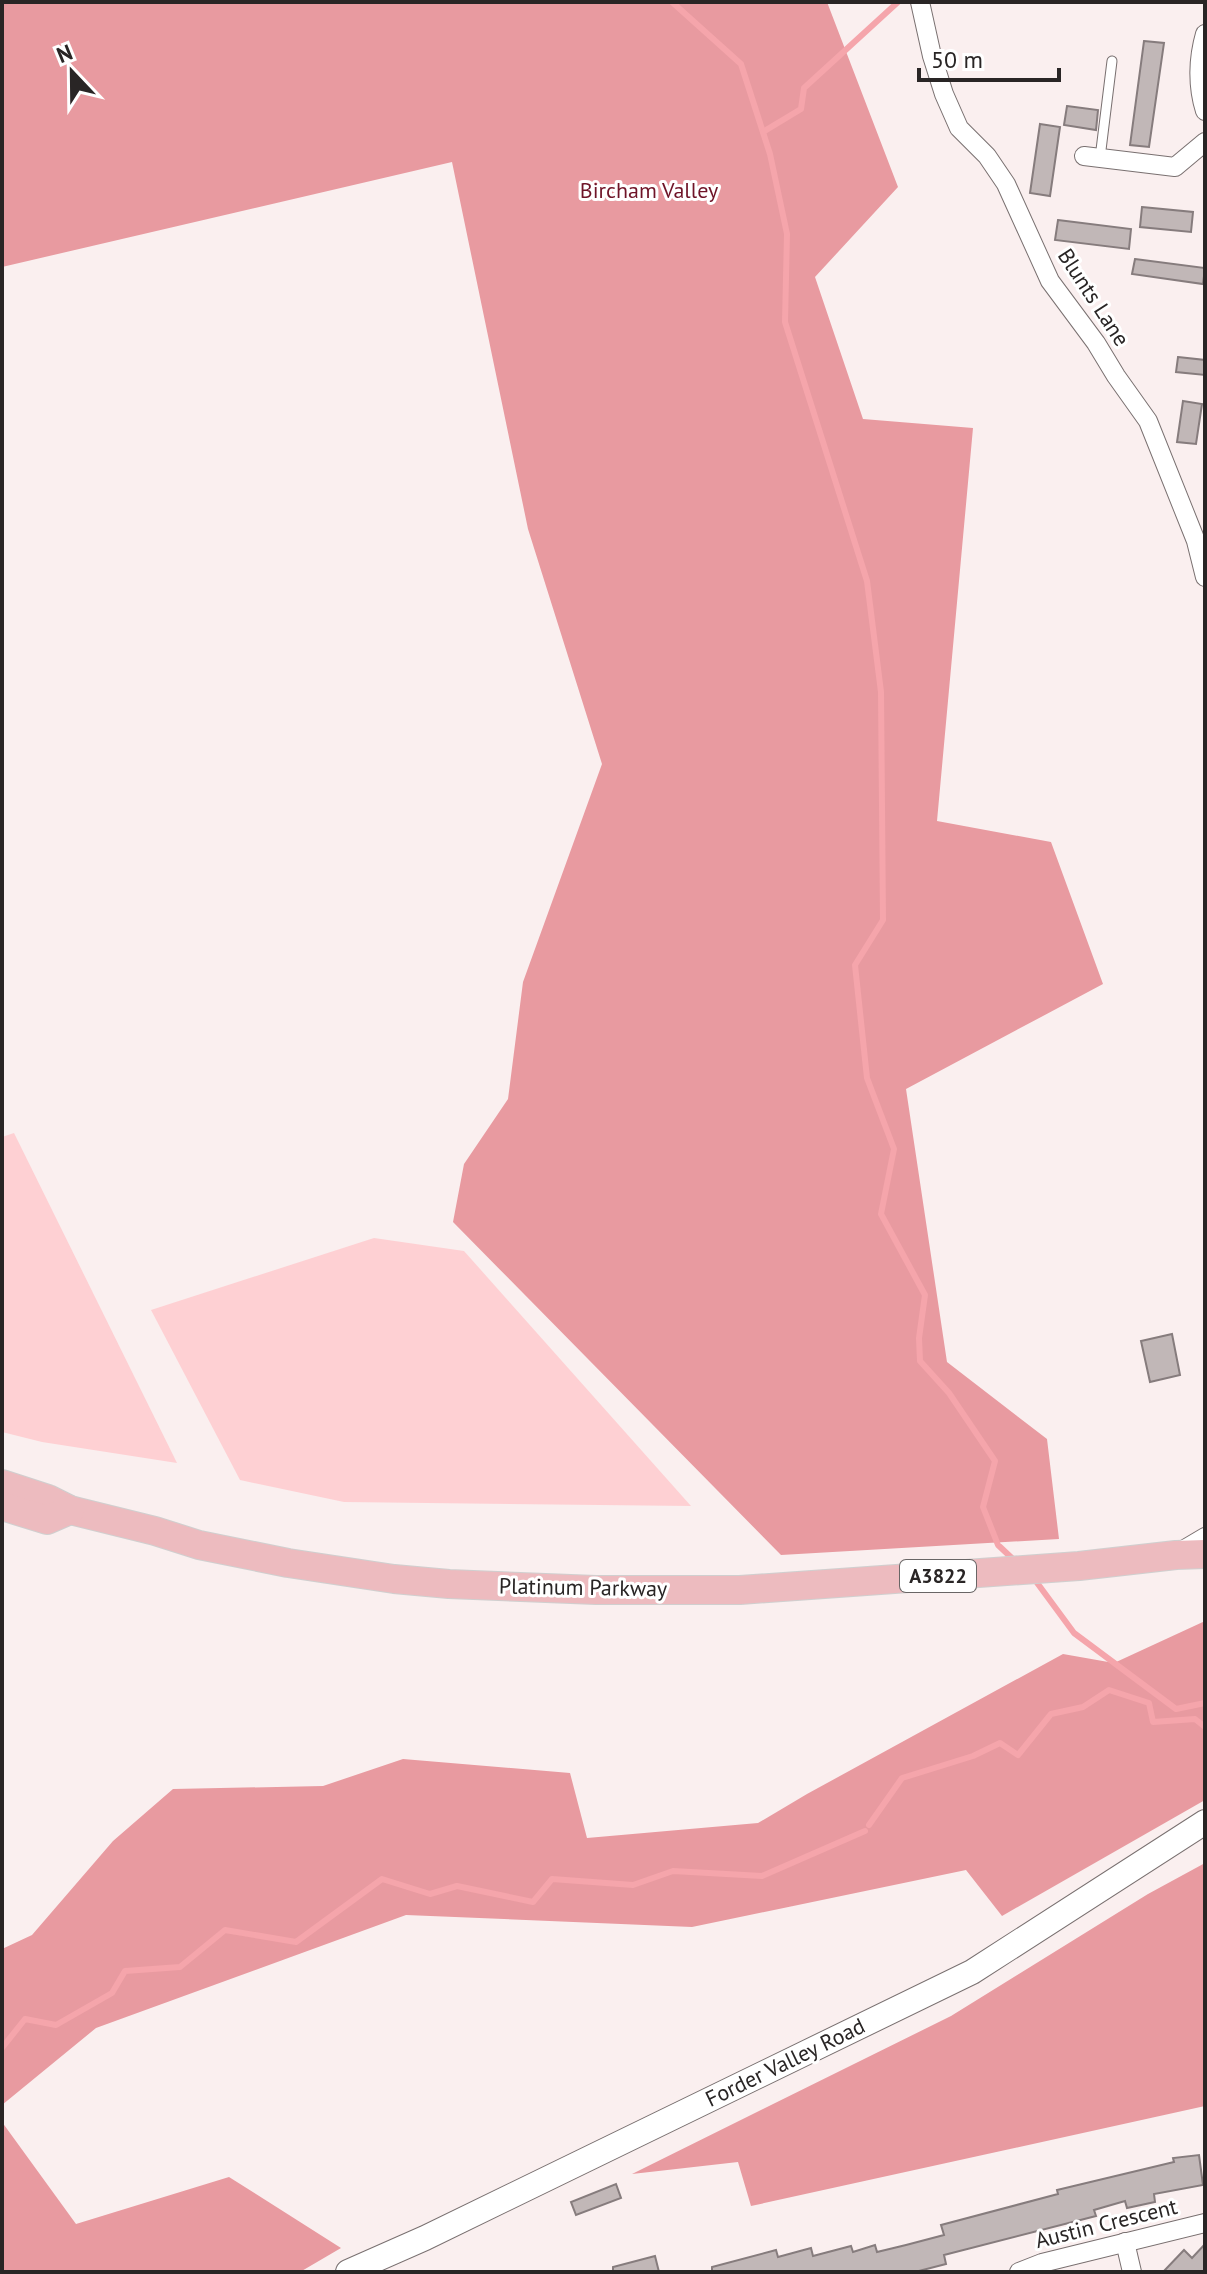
<svg xmlns="http://www.w3.org/2000/svg" width="1207" height="2274" font-family="'PT Sans',sans-serif">
<style>
.green{fill:#fed0d3}
.forest{fill:#e89aa0}
.lines{fill:none;stroke-linecap:round;stroke-linejoin:round}
.stream{stroke:#f5a5ab;stroke-width:6}
.building{fill:#c1b7b7;stroke:#867c7d;stroke-width:2}
.lane-casing{stroke:#797070;stroke-width:11}
.street-casing{stroke:#797070;stroke-width:20}
.secondary-casing{stroke:#797070;stroke-width:26}
.primary-casing{stroke:#d0cfcf;stroke-width:30}
.lane{stroke:#fff;stroke-width:9}
.street{stroke:#fff;stroke-width:18}
.secondary{stroke:#fff;stroke-width:24}
.primary{stroke:#edbbbf;stroke-width:28}
.labels{text-anchor:middle;stroke-width:6;stroke-linejoin:round;paint-order:stroke}
.shield{fill:#fff;stroke:#696666;stroke-width:2}
.shield-label{font-size:20px;font-weight:bold;fill:#292525}
.park-label{font-size:22px;fill:#6f1428;stroke:#fff}
.street-label{font-size:22px;fill:#292525;stroke:#fff}
</style>
<rect width="100%" height="100%" fill="#faefef"/>
<g class="green">
<polygon points="14,1133 177,1463 42,1442 2,1432 2,1137"/>
<polygon points="374,1238 464,1251 691,1506 344,1502 240,1480 151,1310"/>
</g>
<g class="forest">
<polygon points="2,2 827,2 898,187 815,277 863,419 973,428 937,821 1051,842 1103,984 906,1089 947,1362 1047,1439 1059,1539 781,1555 453,1222 464,1164 508,1099 523,982 602,764 528,529 452,162 2,267"/>
<polygon points="1205,1621 1205,1800 1002,1916 966,1870 692,1927 406,1915 96,2028 2,2105 2,1949 32,1935 113,1841 173,1789 323,1786 403,1759 570,1773 587,1838 758,1823 807,1794 1063,1654 1114,1663"/>
<polygon points="1205,1863 1205,2106 751,2206 738,2162 632,2174 951,2016 1148,1894"/>
<polygon points="2,2122 76,2224 229,2177 341,2248 300,2272 2,2272"/>
</g>
<g class="lines">
<g class="stream">
<polyline points="672,2 741,64 770,154 787,234 785,322 867,581 881,692 883,920 855,965 867,1078 894,1149 881,1214 925,1295 919,1338 920,1361 949,1393 995,1461 983,1507 998,1545 1015,1561"/>
<polyline points="763,132 801,109 804,88 898,2"/>
<polyline points="1035,1580 1074,1633 1176,1709 1205,1703"/>
<polyline points="869,1825 902,1778 973,1756 1000,1743 1018,1755 1051,1714 1083,1707 1109,1690 1149,1703 1153,1722 1195,1719 1205,1727"/>
<polyline points="2,2048 25,2019 56,2025 112,1993 125,1971 180,1967 225,1930 296,1942 382,1879 430,1894 457,1886 533,1902 552,1879 633,1885 673,1871 762,1876 865,1831"/>
</g>
</g>
<g class="building">
<polygon points="1144,41 1164,43 1149,147 1130,145"/>
<polygon points="1067,106 1098,110 1096,130 1064,125"/>
<polygon points="1040,124 1060,127 1050,196 1030,193"/>
<polygon points="1142,207 1193,212 1191,232 1140,227"/>
<polygon points="1058,220 1131,229 1129,249 1055,240"/>
<polygon points="1135,259 1205,268 1203,284 1132,274"/>
<polygon points="1178,357 1205,360 1205,375 1176,372"/>
<polygon points="1183,401 1202,404 1196,444 1177,442"/>
<polygon points="1172,1334 1180,1375 1150,1382 1141,1341"/>
<polygon points="1199,2155 1203,2185 1154,2194 1155,2202 1127,2208 1125,2201 1094,2210 1096,2216 944,2255 946,2264 915,2272 712,2272 712,2267 776,2250 778,2257 811,2248 813,2256 851,2246 853,2252 875,2245 877,2252 906,2245 944,2235 941,2225 1058,2194 1057,2190 1174,2162 1173,2158"/>
<polygon points="616,2184 621,2198 576,2215 571,2202"/>
<polygon points="1205,2244 1205,2272 1163,2272 1184,2250 1192,2258"/>
<polygon points="655,2256 659,2272 613,2272 613,2267"/>
</g>
<g class="lines">
<g class="lane-casing">
<polyline id="lane" points="1100,158 1112,61"/>
</g>
<g class="street-casing">
<g id="street">
<polyline points="920,2 932,56 944,94 959,128 987,156 1006,184 1050,281 1096,343 1116,376 1148,421 1196,541 1205,577"/>
<path d="M1205 34C1198 58 1197 86 1205 111"/>
<polyline points="1084,156 1175,167 1205,142"/>
<polyline points="1178,1553 1205,1537"/>
<polyline points="1125,2242 1132,2272"/>
<polyline points="1019,2272 1042,2263 1205,2223"/>
</g>
</g>
<g class="secondary-casing">
<polyline id="secondary" points="348,2272 425,2238 972,1972 1205,1822"/>
</g>
<g class="primary-casing">
<g id="primary">
<polyline points="2,1484 48,1499 70,1510 155,1531 199,1545 288,1563 394,1579 449,1584 596,1590 740,1590 1079,1566 1176,1555 1205,1554"/>
<polyline points="2,1506 47,1520 70,1510"/>
</g>
</g>
<use href="#lane" class="lane"/>
<use href="#street" class="street"/>
<use href="#secondary" class="secondary"/>
<use href="#primary" class="primary"/>
</g>
<g class="labels">
<rect class="shield" x="900" y="1560" width="76" height="32" rx="6"/>
<g class="shield-label">
<text x="938" y="1583">A3822</text>
</g>
<g class="park-label">
<text x="649" y="198">Bircham Valley</text>
</g>
<g class="street-label">
<text transform="translate(1094 297) rotate(57)" y="8">Blunts Lane</text>
<text transform="translate(583 1587) rotate(1)" y="8">Platinum Parkway</text>
<text transform="translate(785 2062) rotate(-26)" y="8">Forder Valley Road</text>
<text transform="translate(1106 2223) rotate(-14)" y="8">Austin Crescent</text>
</g>
</g>
<rect width="1207" height="2274" fill="none" stroke="#292525" stroke-width="8"/>
<g transform="translate(72 72) rotate(338)" stroke="#ffffff" stroke-width="6" paint-order="stroke">
<path d="M0-6L14 30L0 20L-14 30Z" fill="#292525"/>
<text y="-12" font-size="22" font-weight="bold" text-anchor="middle" fill="#292525">N</text>
</g>
<path d="M919 68v12h140v-12" fill="none" stroke="#292525" stroke-width="4"/>
<text x="931" y="68" font-size="24" fill="#292525" stroke="#ffffff" stroke-width="6" paint-order="stroke">50 m</text>
</svg>
